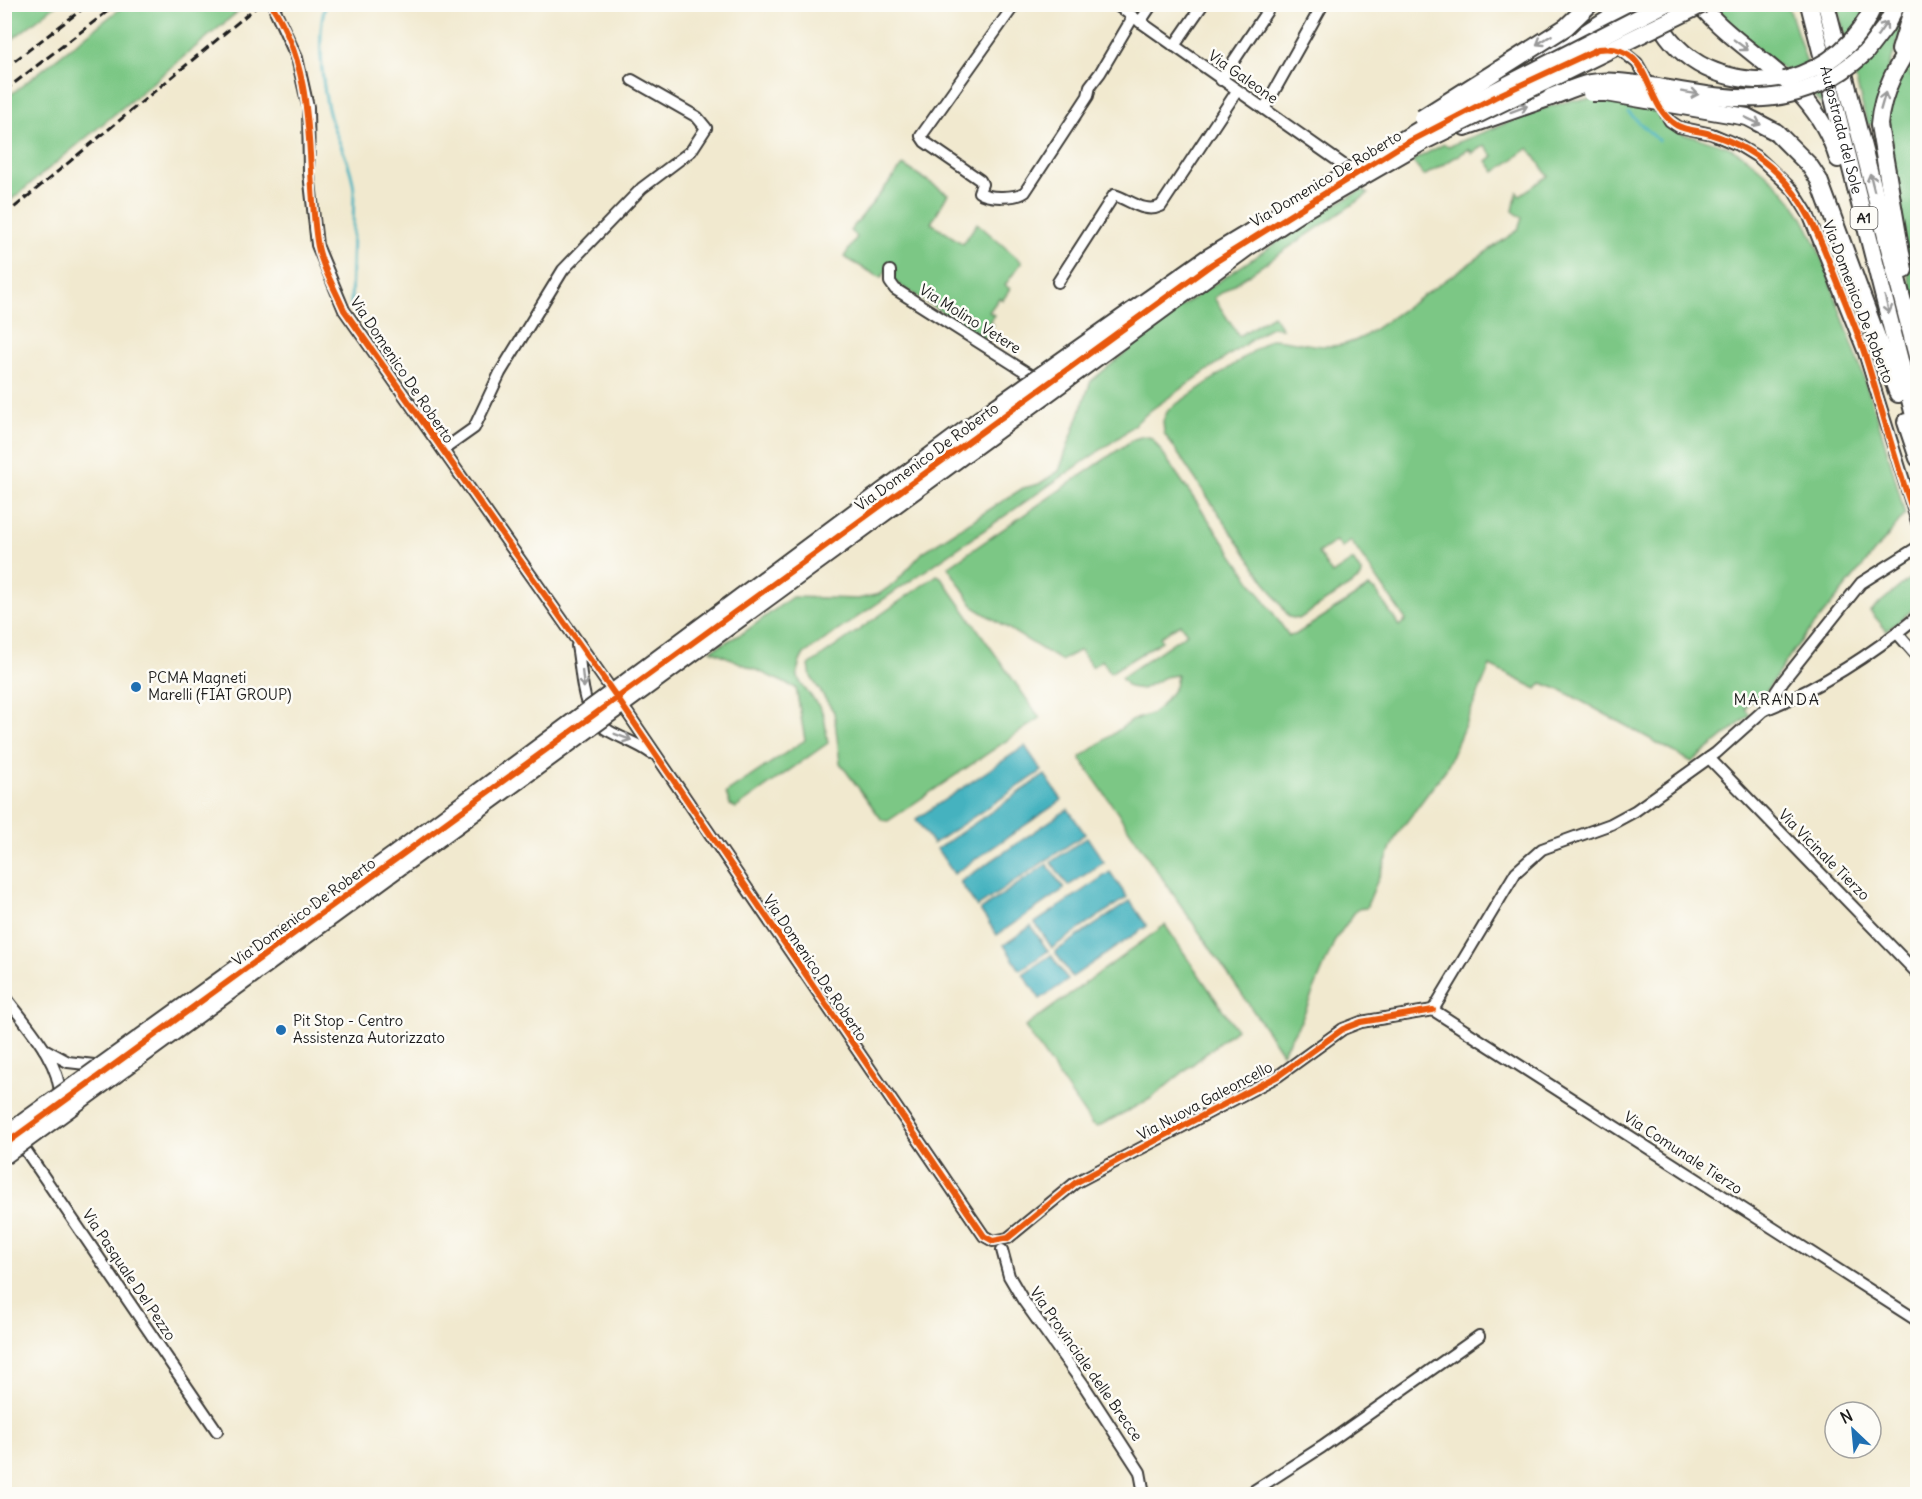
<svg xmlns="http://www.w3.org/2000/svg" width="1922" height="1499" font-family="Delius,sans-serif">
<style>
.green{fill:#7bc785;stroke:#4c7250;stroke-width:1.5}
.water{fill:#44b2bf;stroke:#30676e;stroke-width:1.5}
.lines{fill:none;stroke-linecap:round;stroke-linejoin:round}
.stream{stroke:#44b2bf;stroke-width:3}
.minor-casing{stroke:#3c3b37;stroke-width:14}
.highway-casing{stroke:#3c3b37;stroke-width:20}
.minor{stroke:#fff;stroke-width:10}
.highway{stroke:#fff;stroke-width:16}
.rail{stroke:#1c1c1c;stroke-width:3;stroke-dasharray:9 4.5;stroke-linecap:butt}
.highway-bridge-casing{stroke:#3c3b37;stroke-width:20;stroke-linecap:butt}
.highway-bridge{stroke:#fff;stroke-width:16}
.cycleway-casing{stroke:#fdfcf7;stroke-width:10}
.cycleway{stroke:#e8590c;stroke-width:6}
.oneway{stroke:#999}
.poi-dot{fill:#1f6fb2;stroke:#fdfcf7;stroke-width:2}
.labels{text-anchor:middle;stroke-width:5;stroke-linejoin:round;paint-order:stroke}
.shield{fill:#fdfcf7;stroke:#605f5e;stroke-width:1.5}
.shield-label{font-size:14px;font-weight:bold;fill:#1c1c1c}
.street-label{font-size:15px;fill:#1c1c1c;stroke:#fdfcf7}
.poi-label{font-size:15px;fill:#1c1c1c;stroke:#fdfcf7;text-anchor:start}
.neighbourhood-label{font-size:16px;letter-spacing:1.5px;fill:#1c1c1c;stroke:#fdfcf7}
</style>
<rect width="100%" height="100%" fill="#fdfcf7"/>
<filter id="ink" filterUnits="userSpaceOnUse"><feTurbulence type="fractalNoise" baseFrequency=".0167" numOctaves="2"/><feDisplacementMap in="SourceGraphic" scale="12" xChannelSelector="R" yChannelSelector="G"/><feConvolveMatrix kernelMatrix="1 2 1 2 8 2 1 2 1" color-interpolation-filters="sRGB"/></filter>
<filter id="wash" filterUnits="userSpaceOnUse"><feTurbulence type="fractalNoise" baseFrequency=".008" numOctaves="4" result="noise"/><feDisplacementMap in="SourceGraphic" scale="24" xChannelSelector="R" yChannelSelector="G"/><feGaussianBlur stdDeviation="1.35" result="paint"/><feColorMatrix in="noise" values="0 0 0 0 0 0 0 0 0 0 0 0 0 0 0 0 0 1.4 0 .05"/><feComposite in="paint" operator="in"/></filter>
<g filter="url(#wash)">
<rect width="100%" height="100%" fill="#f1e9cf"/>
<g class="green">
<polygon points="5,4 56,4 56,5 5,45"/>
<polygon points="126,4 246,5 5,205 5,99"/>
<polygon points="1709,5 1788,5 1807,63 1825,108 1803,84 1765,56"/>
<polygon points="1837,5 1910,5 1886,77 1876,125 1867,124"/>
<polygon points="1914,47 1910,76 1918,78 1917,310 1905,262 1885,134 1887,103"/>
<path d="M1605 99 1652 108C1680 143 1688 132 1726 146 1744 153 1760 168 1774 181 1812 216 1826 271 1843 319 1867 384 1888 448 1905 515L1793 651 1758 704 1750 701 1745 708 1750 715 1692 762 1563 691 1542 683 1537 689 1490 666 1446 769 1396 836 1366 908 1357 909 1335 940 1301 1021 1282 1053 1080 758 1131 721 1151 714 1161 706 1175 687 1177 675 1165 677 1142 689 1129 687 1121 678 1187 633 1180 624 1160 637 1162 641 1110 673 1102 660 1092 667 1080 650 1061 661 975 608 948 567 1134 439 1144 436 1152 438 1289 636 1295 635 1369 587 1376 591 1399 626 1406 620 1351 541 1342 548 1336 541 1318 553 1332 574 1353 560 1362 574 1361 578 1299 619 1289 617 1164 433 1163 421 1168 410 1271 339C1308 341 1329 355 1363 337L1518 230 1522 218 1513 211 1517 192 1520 195 1548 176 1529 148 1495 172 1487 161 1493 156 1485 145 1472 153 1469 149 1424 176 1412 161 1444 144 1449 146 1547 107 1573 100Z"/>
<polygon points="903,165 948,194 931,223 963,244 977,223 1022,262 1005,285 1010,289 1003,300 999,298 989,312 994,315 989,322 993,325 984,339 896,283 892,278 896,271 889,267 881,278 844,257 857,237 850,231"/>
<path d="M1362 190 1368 194 1214 298 1239 336 1273 315 1282 328 1271 327 1267 329 1151 410 1121 436 804 654C785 685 813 689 823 714 826 722 826 734 828 743L736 808 730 805 726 793 805 740 796 688 711 650 743 633 792 597 858 599 879 594 896 582 923 552 1023 488 1039 484 1059 471 1091 381 1142 339 1143 332 1327 209Z"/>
<polygon points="937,575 941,577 1040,718 888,821 882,820 840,763 834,712 811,677 809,665"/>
<polygon points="1909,579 1917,589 1917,606 1887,631 1870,611"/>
<polygon points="1165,925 1236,1029 1150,1099 1097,1127 1092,1125 1025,1027"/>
</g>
<g class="water">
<polygon points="1025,746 1042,771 933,844 916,819"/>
<polygon points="1045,775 1062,800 954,874 937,849"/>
<polygon points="1068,809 1085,834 977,907 960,882"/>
<polygon points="1087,837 1104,862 1068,886 1051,862"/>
<polygon points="1047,864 1064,889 997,935 980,910"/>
<polygon points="1110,872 1127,897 1052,948 1035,923"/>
<polygon points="1130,901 1147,926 1072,977 1055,952"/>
<polygon points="1031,926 1048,951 1020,970 1004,945"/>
<polygon points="1051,955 1068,980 1040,999 1023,974"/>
</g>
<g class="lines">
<g class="stream">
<path d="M326 4C315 33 323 100 334 129 342 149 352 169 354 190L351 305"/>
<polyline points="1568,4 1571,11"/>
<polyline points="1629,113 1658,140"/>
</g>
</g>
</g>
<g filter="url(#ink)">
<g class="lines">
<g class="minor-casing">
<g id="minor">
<path d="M1015 4 921 136 925 142 980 180 982 184 979 192C987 199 1017 198 1025 192L1088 96 1090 86 1100 73 1133 17"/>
<polyline points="1115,4 1355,173"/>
<polyline points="275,10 297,58 308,107 309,173 317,245 344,310 618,699 984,1236 993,1241 1008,1238 1075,1183 1278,1076 1343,1029 1361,1022 1433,1010"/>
<polyline points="1140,22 1152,4"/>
<polyline points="1174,46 1203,4"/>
<polyline points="1612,47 1622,51 1637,63 1670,121 1679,127 1712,134 1738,145 1759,158 1793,190 1808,214 1864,353 1918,525"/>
<polyline points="1221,80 1267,11 1258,4"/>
<polyline points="1264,109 1323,4"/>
<polyline points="890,271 890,282 895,289 1040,381"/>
<path d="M1058 282 1114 195C1131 200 1144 214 1161 206L1237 91"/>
<polyline points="443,450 474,428 500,373 563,270 642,188 691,151 706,128 697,117 632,80"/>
<polyline points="924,474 1131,321"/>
<polyline points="1897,633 1918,657"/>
<path d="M577 646C583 675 579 715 609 731 623 739 637 743 651 753"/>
<path d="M1764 710C1820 688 1872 654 1918 616"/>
<polyline points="1709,758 1918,974"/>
<path d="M4 995C25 1024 61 1060 60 1098"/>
<polyline points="1433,1010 1516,872 1542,849 1611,824 1635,811 1716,753 1764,710 1783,681 1861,583 1918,547"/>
<polyline points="1433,1010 1918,1321"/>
<polyline points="44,1049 68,1062 103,1066"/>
<polyline points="18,1139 217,1431"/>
<polyline points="1002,1250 1009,1276 1023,1300 1083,1384 1140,1472 1144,1494"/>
<polyline points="1249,1494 1322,1447 1479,1336"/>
</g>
</g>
<g class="highway-casing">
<g id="highway">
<path d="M1699 4C1749 62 1814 80 1838 159"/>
<path id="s1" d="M1809 4 1918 431"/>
<polyline points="1826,4 1918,360"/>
<path d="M1654 13C1680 68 1728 84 1785 80"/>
<polyline points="1900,50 1914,4"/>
<polyline points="1865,53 1885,27 1897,4"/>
<polyline points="1543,60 1631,4"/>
<polyline points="1465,127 1551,97"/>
<polyline points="1776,132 1809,165 1819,180 1898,394"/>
<path d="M1904 270 1879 125C1882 90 1898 63 1918 34"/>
<polyline points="1906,422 1918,458"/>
</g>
</g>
<use href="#minor" class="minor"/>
<use href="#highway" class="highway"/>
<g class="rail">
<polyline points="4,69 89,4"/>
<polyline points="4,91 117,4"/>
<polyline points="4,216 260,4"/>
</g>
<g class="highway-bridge-casing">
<g id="highway-bridge">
<path d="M1785 80C1826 68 1858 45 1874 4"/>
<polyline points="1591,93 1606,93 1747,117 1776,132"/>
<path d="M1551 97C1564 92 1577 86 1590 83 1612 79 1636 84 1658 87 1739 101 1798 113 1865 53"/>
<polyline points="1422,118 1566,27 1590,4"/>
<polyline points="4,1136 394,855 996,407 1207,258 1419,130 1665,4"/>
<polyline points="4,1156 1248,247 1306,209 1424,141 1703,4"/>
</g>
</g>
<use href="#highway-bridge" class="highway-bridge"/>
<g class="cycleway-casing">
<g id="cycleway">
<path d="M271 4C319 77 305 160 317 241 320 264 335 289 344 310L618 699 984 1236 993 1241 1008 1238 1075 1183 1278 1076 1343 1029 1361 1022 1433 1010"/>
<path d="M4 1145 1212 264 1399 147 1495 97 1598 49C1651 42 1643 99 1672 122 1682 131 1698 130 1710 134 1734 141 1759 155 1777 173 1807 202 1821 241 1836 279 1846 304 1857 330 1865 355 1883 412 1897 470 1918 525"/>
</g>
</g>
<use href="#cycleway" class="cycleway"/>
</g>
<defs><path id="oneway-shaft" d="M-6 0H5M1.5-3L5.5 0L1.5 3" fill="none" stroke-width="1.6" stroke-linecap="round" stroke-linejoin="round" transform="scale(1.5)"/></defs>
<g class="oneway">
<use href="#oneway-shaft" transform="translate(1882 29) rotate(-55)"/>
<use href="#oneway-shaft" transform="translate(1544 40) rotate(148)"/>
<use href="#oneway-shaft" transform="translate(1741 45) rotate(37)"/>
<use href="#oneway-shaft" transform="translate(1690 93) rotate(9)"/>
<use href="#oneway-shaft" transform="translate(1883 101) rotate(-74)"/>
<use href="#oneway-shaft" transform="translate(1519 109) rotate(-20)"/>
<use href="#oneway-shaft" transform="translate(1753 121) rotate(25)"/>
<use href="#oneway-shaft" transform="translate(1872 182) rotate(-104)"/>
<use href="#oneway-shaft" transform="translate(1887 305) rotate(76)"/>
<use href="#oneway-shaft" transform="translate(583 679) rotate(84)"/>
<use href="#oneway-shaft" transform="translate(623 737) rotate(21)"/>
</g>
</g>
<g class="poi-dot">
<circle cx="136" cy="687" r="6"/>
<circle cx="281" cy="1030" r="6"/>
</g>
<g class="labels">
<rect class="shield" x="1850.5" y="207" width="27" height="22" rx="4.5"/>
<g class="shield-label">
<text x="1864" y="223">A1</text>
</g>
<g class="street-label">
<text transform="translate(1243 77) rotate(35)" y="5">Via Galeone</text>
<text dy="5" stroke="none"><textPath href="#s1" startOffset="130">Autostrada del Sole</textPath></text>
<text transform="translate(1326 179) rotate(-31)" y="5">Via Domenico De Roberto</text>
<text transform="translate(1858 302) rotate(69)" y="5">Via Domenico De Roberto</text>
<text transform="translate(970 319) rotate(32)" y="5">Via Molino Vetere</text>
<text transform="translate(402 370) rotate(56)" y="5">Via Domenico De Roberto</text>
<text transform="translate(927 457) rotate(-36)" y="5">Via Domenico De Roberto</text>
<text transform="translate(1824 855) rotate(45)" y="5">Via Vicinale Tierzo</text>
<text transform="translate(304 912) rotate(-36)" y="5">Via Domenico De Roberto</text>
<text transform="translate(815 968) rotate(56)" y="5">Via Domenico De Roberto</text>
<text transform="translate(1205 1101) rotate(-28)" y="5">Via Nuova Galeoncello</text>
<text transform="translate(1683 1153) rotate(33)" y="5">Via Comunale Tierzo</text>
<text transform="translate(129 1275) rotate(56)" y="5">Via Pasquale Del Pezzo</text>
<text transform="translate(1086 1364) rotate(55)" y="5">Via Provinciale delle Brecce</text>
</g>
<g class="poi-label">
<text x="148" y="683">PCMA Magneti<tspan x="148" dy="17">Marelli (FIAT GROUP)</tspan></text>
<text x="293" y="1026">Pit Stop - Centro<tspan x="293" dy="17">Assistenza Autorizzato</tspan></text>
</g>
<g class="neighbourhood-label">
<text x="1777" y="705">MARANDA</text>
</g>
</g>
<rect width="1922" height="1499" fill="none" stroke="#fdfcf7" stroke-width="24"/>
<g transform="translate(1853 1430) rotate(334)"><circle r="28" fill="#fdfcf7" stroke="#a3a29f" stroke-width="1.5"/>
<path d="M0-4.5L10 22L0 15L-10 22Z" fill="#1f6fb2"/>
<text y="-9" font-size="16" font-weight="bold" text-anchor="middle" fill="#1c1c1c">N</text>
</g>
</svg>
